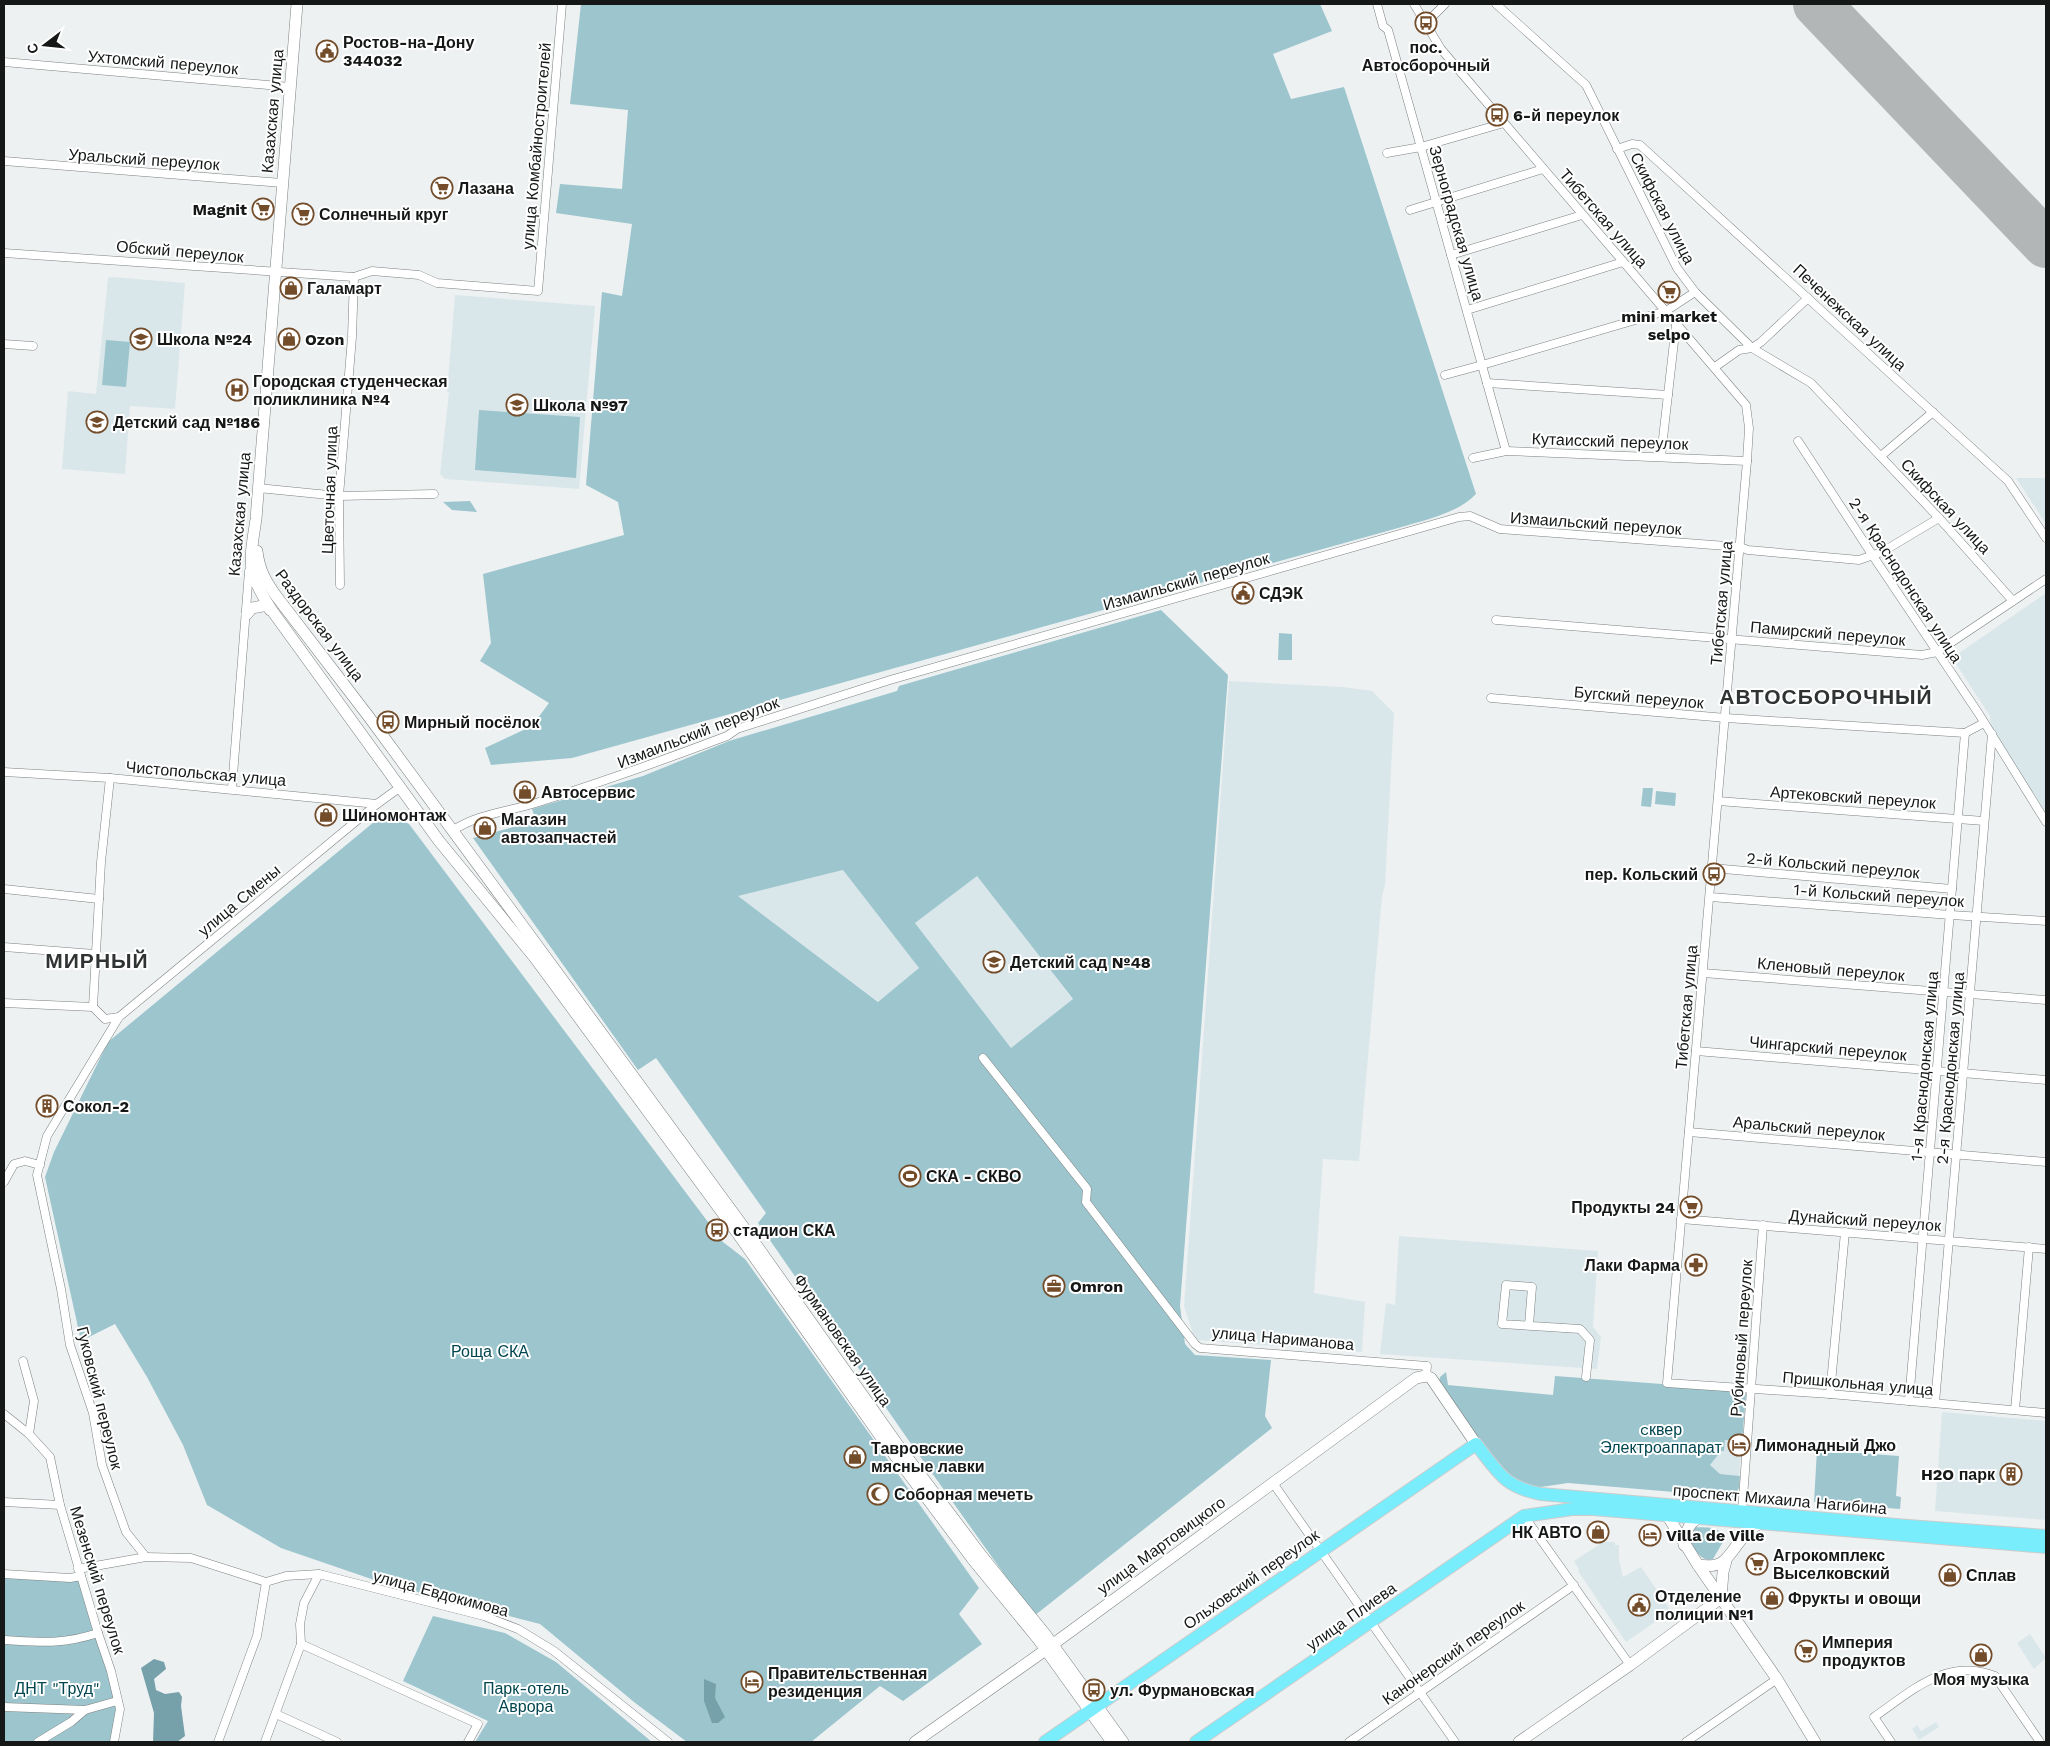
<svg xmlns="http://www.w3.org/2000/svg" width="2050" height="1746" font-family="'Work Sans',sans-serif">
<style>
.built{fill:#dae7ea}
.green{fill:#9cc5cd;fill-rule:evenodd}
.water{fill:#76a1aa}
.lines{fill:none;stroke-linecap:round;stroke-linejoin:round}
.runway{stroke:#b2b6b7;stroke-width:48}
.street-casing{stroke:#7d8181;stroke-width:9}
.secondary-casing{stroke:#7d8181;stroke-width:12}
.primary-casing{stroke:#ccc;stroke-width:14}
.street{stroke:#fff;stroke-width:8}
.secondary{stroke:#fff;stroke-width:11}
.primary{stroke:#7aedfd;stroke-width:12}
.labels{text-anchor:middle;stroke-width:4;stroke-linejoin:round;paint-order:stroke}
.poi-label{font-size:16px;font-weight:bold;fill:#161818;stroke:#fff;text-anchor:start}
.street-label{font-size:16px;fill:#161818;stroke:#fff}
.park-label{font-size:16px;fill:#00454f;stroke:#fff}
.district-label{font-size:21px;font-weight:bold;letter-spacing:1px;fill:#303333;stroke:#fff}
</style>
<rect width="100%" height="100%" fill="#edf1f2"/>
<g class="built">
<polygon points="112,277 185,283 175,409 130,406 125,474 62,469 68,391 96,394 108,278"/>
<polygon points="455,295 595,306 579,489 445,479 440,474 449,392 447,392"/>
<polygon points="2016,478 2046,478 2046,524"/>
<polygon points="2046,593 2046,814 1991,728 1990,716 1952,658"/>
<polygon points="1229,681 1343,687 1372,691 1394,713 1385,885 1382,896 1359,1161 1323,1159 1314,1293 1365,1302 1362,1352 1195,1340 1184,1306"/>
<polygon points="843,870 919,968 879,1002 737,896"/>
<polygon points="977,875 1073,1000 1011,1048 915,923"/>
<polygon points="1399,1236 1598,1251 1593,1327 1601,1337 1597,1369 1380,1354 1386,1303 1395,1305"/>
<polygon points="1942,1412 2046,1421 2046,1520 1935,1511"/>
<polygon points="1725,1440 1742,1441 1739,1476 1720,1474 1710,1465 1721,1451"/>
<polygon points="1603,1542 1615,1542 1615,1545 1619,1545 1619,1560 1623,1577 1641,1567 1671,1611 1626,1642 1578,1571 1579,1569 1574,1561"/>
<polygon points="2030,1634 2046,1658 2034,1669 2017,1643"/>
<polygon points="1936,1722 1939,1727 1919,1740 1912,1729 1917,1725 1921,1731"/>
</g>
<g class="green">
<path d="M581 4H1320L1332 31 1273 54 1291 99 1344 87 1476 494C1457 514 1424 520 1398 528L572 758 491 765 485 748 532 726 549 703 480 661 491 643 483 574 624 535 618 502 586 485 602 292 622 296 632 224 556 213 560 184 622 189 628 110 570 104Z"/>
<polygon points="106,340 130,342 126,387 102,385"/>
<polygon points="479,410 580,417 576,478 475,470"/>
<polygon points="470,501 477,512 452,510 443,502"/>
<path d="M1161 610 1228 675 1180 1306 1185 1344 1195 1355 1271 1360 1265 1416 1272 1428 1034 1616 907 1438 758 1223 766 1213 656 1058 638 1070 473 838 536 821 532 809 643 776 729 741 897 691 899 686ZM843 870 919 968 878 1002 738 896ZM977 876 1073 999 1011 1048 915 923Z"/>
<polygon points="1279,633 1292,634 1292,660 1278,660"/>
<polygon points="1643,788 1653,788 1651,807 1641,806"/>
<polygon points="1656,791 1676,793 1675,806 1655,804"/>
<polygon points="394,817 409,824 723,1242 745,1259 979,1588 959,1614 982,1644 903,1701 880,1686 811,1742 687,1742 634,1702 540,1624 383,1583 281,1548 207,1505 183,1445 147,1377 115,1324 81,1341 45,1177 54,1152 108,1042 374,822"/>
<polygon points="1446,1372 1448,1385 1553,1395 1555,1376 1742,1390 1746,1394 1742,1441 1725,1440 1724,1451 1721,1451 1710,1465 1720,1474 1740,1476 1739,1488 1733,1497 1568,1483 1527,1489 1513,1480 1476,1436 1439,1382 1440,1377"/>
<polygon points="1817,1450 1899,1456 1896,1496 1901,1497 1900,1509 1814,1502"/>
<path d="M1694 1527C1706 1528 1722 1525 1724 1540L1713 1559C1700 1563 1694 1547 1688 1537Z"/>
<polygon points="4,1574 80,1580 106,1664 119,1718 115,1742 4,1742"/>
<polygon points="433,1616 505,1633 556,1662 652,1742 475,1742 488,1721 403,1681"/>
</g>
<g class="water">
<polygon points="154,1659 164,1662 166,1669 154,1679 156,1690 165,1694 179,1692 182,1697 181,1706 185,1736 177,1742 153,1742 154,1713 141,1668"/>
<polygon points="704,1679 716,1684 715,1698 725,1717 718,1723 712,1723 704,1701"/>
</g>
<g class="lines">
<polyline class="runway" points="1817,4 2046,244"/>
<g class="street-casing">
<g id="street">
<polyline points="1377,4 1383,26 1388,30 1506,451"/>
<polyline points="1414,4 1441,49 1452,62 1746,405 1749,428 1747,461 1667,1383 1830,1394 2046,1413"/>
<polyline points="1496,4 1586,85 1677,268 1695,292 1752,348 1811,383 1939,518 2013,601"/>
<polyline points="1426,23 1445,4"/>
<polyline points="4,62 290,87"/>
<polyline points="1617,149 1632,144 1640,145 2008,481 2046,538"/>
<polyline points="1387,153 1421,147 1504,123"/>
<polyline points="4,161 282,183"/>
<polyline points="1410,210 1543,169"/>
<polyline points="4,253 354,277 372,271 419,275 437,283 538,291 562,4"/>
<polyline points="1451,255 1582,215"/>
<polyline points="1467,310 1623,262"/>
<polyline points="4,344 33,346"/>
<polyline points="1715,367 1739,350 1752,348 1761,342 1808,298"/>
<polyline points="1445,375 1482,365 1666,311 1695,292"/>
<polyline points="1487,383 1668,395"/>
<polyline points="1798,441 1873,556 1979,714 2046,822"/>
<polyline points="1661,456 1676,324"/>
<polyline points="1881,456 1933,412"/>
<polyline points="1473,458 1506,451 1747,461"/>
<polyline points="258,488 339,496 434,494"/>
<polyline points="340,585 339,496 352,337 354,277"/>
<polyline points="1496,620 1922,655 1937,652 2046,579"/>
<polyline points="1491,698 1726,718 1965,733"/>
<polyline points="1965,733 1984,723"/>
<polyline points="4,772 110,778 377,804 399,788"/>
<polyline points="110,778 101,862 93,1007 105,1019 119,1017"/>
<polyline points="232,788 249,571"/>
<polyline points="1718,801 1984,821"/>
<path d="M452 831C479 813 508 812 539 802 602 782 664 760 727 736L737 729 890 680 1459 517 1470 516 1500 529 1740 547 1748 550 1859 560 1882 552 1939 518"/>
<polyline points="1712,868 1952,889"/>
<polyline points="4,889 99,899"/>
<polyline points="1710,897 1951,915 2046,921"/>
<polyline points="4,947 95,954"/>
<polyline points="1703,973 2046,1000"/>
<polyline points="4,1003 93,1007"/>
<polyline points="1696,1051 2046,1080"/>
<polyline points="983,1058 1084,1185 1087,1189 1086,1202 1195,1344 1200,1348 1427,1366 1426,1376"/>
<polyline points="1689,1132 2046,1162"/>
<polyline points="4,1182 14,1164 25,1161 40,1165"/>
<polyline points="1681,1219 2046,1249"/>
<polyline points="1529,1325 1532,1287 1506,1285 1502,1324 1580,1329 1590,1340 1586,1377"/>
<polyline points="23,1361 34,1401 29,1434"/>
<polyline points="1830,1394 1845,1232"/>
<polyline points="1909,1401 1965,733"/>
<polyline points="1935,1403 1992,734"/>
<polyline points="2015,1410 2029,1247"/>
<polyline points="4,1414 29,1434 50,1457 60,1505 98,1633 111,1671 120,1709 114,1742"/>
<polyline points="1273,1483 1455,1742"/>
<polyline points="4,1502 60,1505"/>
<polyline points="1742,1512 1763,1225"/>
<polyline points="1524,1516 1630,1665"/>
<polyline points="146,1557 126,1532 102,1465 93,1413 70,1345 61,1289 37,1175 47,1136 119,1017 377,804"/>
<polyline points="78,1569 146,1557 191,1558 266,1582 286,1576 319,1574 484,1616 518,1629 554,1651 668,1742"/>
<polyline points="4,1574 70,1578 81,1576"/>
<path d="M4 1640C41 1642 61 1645 98 1633"/>
<polyline points="301,1644 478,1724 468,1742"/>
<polyline points="4,1707 85,1710 117,1701"/>
<polyline points="276,1714 337,1742"/>
<polyline points="38,1742 71,1722 85,1710"/>
<polyline points="218,1742 257,1636 266,1582"/>
<polyline points="265,1742 301,1644 300,1624 304,1603 319,1574"/>
<polyline points="1349,1742 1574,1585"/>
<polyline points="1686,1742 1777,1679"/>
<path d="M1891 1742 1874 1717C1912 1691 1946 1657 1995 1676L2040 1742"/>
</g>
</g>
<g class="secondary-casing">
<g id="secondary">
<path d="M297 4 256 519C249 565 246 572 273 612L439 841 535 958 738 1234 881 1437 974 1561 1038 1639 1112 1742"/>
<path d="M257 551C259 570 266 582 277 597L369 717 542 952 745 1229 895 1441 981 1555 1045 1634 1123 1742"/>
<polyline points="247,614 252,608 268,605 270,610"/>
<polyline points="1667,1515 1698,1565 1777,1679 1815,1742"/>
<path d="M1684 1545C1685 1530 1690 1522 1703 1514"/>
<path d="M1698 1565C1724 1569 1726 1559 1740 1541 1745 1534 1751 1529 1758 1524"/>
<polyline points="1721,1598 1723,1572 1726,1561"/>
<polyline points="915,1742 1037,1656 1416,1378 1426,1376 1431,1378 1476,1444"/>
<polyline points="1519,1742 1630,1665 1721,1598"/>
</g>
</g>
<g class="primary-casing">
<g id="primary">
<path d="M1045 1742 1476 1444C1498 1472 1504 1487 1541 1494L1908 1526 2046 1536"/>
<polyline points="1196,1742 1524,1516 1572,1509 1593,1509 2046,1547"/>
</g>
</g>
<use href="#street" class="street"/>
<use href="#secondary" class="secondary"/>
<use href="#primary" class="primary"/>
</g>
<defs>
<g id="bus-ring" transform="scale(1.125)"><circle r="9.5" fill="#fff" stroke="#734c2a" stroke-width="1.5"/><path d="M-5-6H5V4H4V6H2V4H-2V6H-4V4H-5ZM-3.5-4V0h7V-4ZM-3.5 1.2v1.5H-2V1.2ZM2 1.2v1.5H3.5V1.2Z" fill="#734c2a"/></g>
<g id="civic-ring" transform="scale(1.125)"><circle r="9.5" fill="#fff" stroke="#734c2a" stroke-width="1.5"/><path d="M-.6-6.5H3V-4.5H.6V-3L4-1V1h2V6H-6V1h2V-1L-.6-3ZM-1.2 2.5V6h2.4V2.5Z" fill="#734c2a"/></g>
<g id="supermarket-ring" transform="scale(1.125)"><circle r="9.5" fill="#fff" stroke="#734c2a" stroke-width="1.5"/><path d="M-6-5.5h2.5l.6 2H6L4.5 2H-2.5L-4.4-4H-6ZM-1.5 3.2a1.3 1.3 0 1 0 .1 0ZM3 3.2a1.3 1.3 0 1 0 .1 0Z" fill="#734c2a"/></g>
<g id="shop-ring" transform="scale(1.125)"><circle r="9.5" fill="#fff" stroke="#734c2a" stroke-width="1.5"/><path d="M-5-2.5h2.3a2.7 3.5 0 0 1 5.4 0H5L5.5 6h-11ZM-1.5-2.5h3a1.5 2.3 0 0 0-3 0Z" fill="#734c2a"/></g>
<g id="school-ring" transform="scale(1.125)"><circle r="9.5" fill="#fff" stroke="#734c2a" stroke-width="1.5"/><path d="M0-5L7-2L0 1L-7-2ZM-4 1L0 2.5L4 1V4Q0 6-4 4Z" fill="#734c2a"/></g>
<g id="hospital-ring" transform="scale(1.125)"><circle r="9.5" fill="#fff" stroke="#734c2a" stroke-width="1.5"/><path d="M-5-5h3v3.5h4V-5h3V5h-3V1.5h-4V5h-3Z" fill="#734c2a"/></g>
<g id="building-ring" transform="scale(1.125)"><circle r="9.5" fill="#fff" stroke="#734c2a" stroke-width="1.5"/><path d="M-4-6H4V6H1V3H-1V6H-4ZM-2.5-4.3h1.7v1.8h-1.7ZM.8-4.3h1.7v1.8H.8ZM-2.5-1h1.7V.8h-1.7ZM.8-1h1.7V.8H.8Z" fill="#734c2a"/></g>
<g id="stadium-ring" transform="scale(1.125)"><circle r="9.5" fill="#fff" stroke="#734c2a" stroke-width="1.5"/><path d="M0-5a6.5 5 0 1 0 0 10a6.5 5 0 1 0 0-10ZM-3.5-1.8h7v3.6h-7Z" fill="#734c2a"/></g>
<g id="pharmacy-ring" transform="scale(1.125)"><circle r="9.5" fill="#fff" stroke="#734c2a" stroke-width="1.5"/><path d="M-2-6h4v4h4v4h-4v4h-4v-4h-4v-4h4Z" fill="#734c2a"/></g>
<g id="office-ring" transform="scale(1.125)"><circle r="9.5" fill="#fff" stroke="#734c2a" stroke-width="1.5"/><path d="M-6-3h4V-5.5h4V-3h4V5H-6ZM-1-4.5V-3h2v-1.5ZM-6 0V1H6V0Z" fill="#734c2a"/></g>
<g id="hotel-ring" transform="scale(1.125)"><circle r="9.5" fill="#fff" stroke="#734c2a" stroke-width="1.5"/><path d="M-6-4.5h1.5V1H6V5H4.5V3h-9V5H-6ZM-4 0a1.8 1.8 0 1 1 3.6 0ZM.5 0V-2.5h3Q6-2.5 6 0Z" fill="#734c2a"/></g>
<g id="mosque-ring" transform="scale(1.125)"><circle r="9.5" fill="#fff" stroke="#734c2a" stroke-width="1.5"/><path d="M3.5-4.9A6 6 0 1 0 3.5 4.9A5 5 0 1 1 3.5-4.9Z" fill="#734c2a"/></g>
</defs>
<g fill-rule="evenodd">
<use href="#bus-ring" x="1426" y="23"/>
<use href="#civic-ring" x="327" y="51"/>
<use href="#bus-ring" x="1497" y="115"/>
<use href="#supermarket-ring" x="442" y="188"/>
<use href="#supermarket-ring" x="263" y="209"/>
<use href="#supermarket-ring" x="303" y="214"/>
<use href="#shop-ring" x="291" y="288"/>
<use href="#supermarket-ring" x="1669" y="292"/>
<use href="#school-ring" x="141" y="339"/>
<use href="#shop-ring" x="289" y="339"/>
<use href="#hospital-ring" x="237" y="390"/>
<use href="#school-ring" x="517" y="405"/>
<use href="#school-ring" x="97" y="422"/>
<use href="#civic-ring" x="1243" y="593"/>
<use href="#bus-ring" x="388" y="722"/>
<use href="#shop-ring" x="525" y="792"/>
<use href="#shop-ring" x="326" y="815"/>
<use href="#shop-ring" x="485" y="828"/>
<use href="#bus-ring" x="1714" y="874"/>
<use href="#school-ring" x="994" y="962"/>
<use href="#building-ring" x="47" y="1106"/>
<use href="#stadium-ring" x="910" y="1176"/>
<use href="#supermarket-ring" x="1691" y="1207"/>
<use href="#bus-ring" x="717" y="1230"/>
<use href="#pharmacy-ring" x="1696" y="1265"/>
<use href="#office-ring" x="1054" y="1286"/>
<use href="#hotel-ring" x="1739" y="1445"/>
<use href="#shop-ring" x="855" y="1457"/>
<use href="#building-ring" x="2011" y="1474"/>
<use href="#mosque-ring" x="878" y="1494"/>
<use href="#shop-ring" x="1598" y="1532"/>
<use href="#hotel-ring" x="1650" y="1535"/>
<use href="#supermarket-ring" x="1757" y="1564"/>
<use href="#shop-ring" x="1950" y="1575"/>
<use href="#shop-ring" x="1772" y="1598"/>
<use href="#civic-ring" x="1639" y="1605"/>
<use href="#supermarket-ring" x="1806" y="1651"/>
<use href="#shop-ring" x="1981" y="1655"/>
<use href="#hotel-ring" x="752" y="1682"/>
<use href="#bus-ring" x="1094" y="1690"/>
</g>
<g class="labels">
<g class="poi-label">
<text x="343" y="48">Ростов-на-Дону<tspan x="343" dy="18">344032</tspan></text>
<text x="1426" y="53" text-anchor="middle">пос.<tspan x="1426" dy="18">Автосборочный</tspan></text>
<text x="1513" y="121">6-й переулок</text>
<text x="458" y="194">Лазана</text>
<text x="247" y="215" text-anchor="end">Magnit</text>
<text x="319" y="220">Солнечный круг</text>
<text x="307" y="294">Галамарт</text>
<text x="1669" y="322" text-anchor="middle">mini market<tspan x="1669" dy="18">selpo</tspan></text>
<text x="157" y="345">Школа №24</text>
<text x="305" y="345">Ozon</text>
<text x="253" y="387">Городская студенческая<tspan x="253" dy="18">поликлиника №4</tspan></text>
<text x="533" y="411">Школа №97</text>
<text x="113" y="428">Детский сад №186</text>
<text x="1259" y="599">СДЭК</text>
<text x="404" y="728">Мирный посёлок</text>
<text x="541" y="798">Автосервис</text>
<text x="342" y="821">Шиномонтаж</text>
<text x="501" y="825">Магазин<tspan x="501" dy="18">автозапчастей</tspan></text>
<text x="1698" y="880" text-anchor="end">пер. Кольский</text>
<text x="1010" y="968">Детский сад №48</text>
<text x="63" y="1112">Сокол-2</text>
<text x="926" y="1182">СКА - СКВО</text>
<text x="1675" y="1213" text-anchor="end">Продукты 24</text>
<text x="733" y="1236">стадион СКА</text>
<text x="1680" y="1271" text-anchor="end">Лаки Фарма</text>
<text x="1070" y="1292">Omron</text>
<text x="1755" y="1451">Лимонадный Джо</text>
<text x="871" y="1454">Тавровские<tspan x="871" dy="18">мясные лавки</tspan></text>
<text x="1995" y="1480" text-anchor="end">H2O парк</text>
<text x="894" y="1500">Соборная мечеть</text>
<text x="1582" y="1538" text-anchor="end">НК АВТО</text>
<text x="1666" y="1541">Villa de Ville</text>
<text x="1773" y="1561">Агрокомплекс<tspan x="1773" dy="18">Выселковский</tspan></text>
<text x="1966" y="1581">Сплав</text>
<text x="1655" y="1602">Отделение<tspan x="1655" dy="18">полиции №1</tspan></text>
<text x="1788" y="1604">Фрукты и овощи</text>
<text x="1822" y="1648">Империя<tspan x="1822" dy="18">продуктов</tspan></text>
<text x="768" y="1679">Правительственная<tspan x="768" dy="18">резиденция</tspan></text>
<text x="1981" y="1685" text-anchor="middle">Моя музыка</text>
<text x="1110" y="1696">ул. Фурмановская</text>
</g>
<g class="street-label">
<text transform="translate(163 62) rotate(5)" y="6">Ухтомский переулок</text>
<text transform="translate(272 111) rotate(-85)" y="6">Казахская улица</text>
<text transform="translate(536 146) rotate(-85)" y="6">улица Комбайностроителей</text>
<text transform="translate(144 159) rotate(4)" y="6">Уральский переулок</text>
<text transform="translate(1663 208) rotate(63)" y="6">Скифская улица</text>
<text transform="translate(1604 218) rotate(49)" y="6">Тибетская улица</text>
<text transform="translate(1457 223) rotate(74)" y="6">Зерноградская улица</text>
<text transform="translate(180 251) rotate(5)" y="6">Обский переулок</text>
<text transform="translate(1850 317) rotate(43)" y="6">Печенежская улица</text>
<text transform="translate(1610 441) rotate(2)" y="6">Кутаисский переулок</text>
<text transform="translate(329 490) rotate(-88)" y="6">Цветочная улица</text>
<text transform="translate(1946 506) rotate(47)" y="6">Скифская улица</text>
<text transform="translate(239 514) rotate(-85)" y="6">Казахская улица</text>
<text transform="translate(1596 523) rotate(4)" y="6">Измаильский переулок</text>
<text transform="translate(1906 580) rotate(57)" y="6">2-я Краснодонская улица</text>
<text transform="translate(1186 581) rotate(-16)" y="6">Измаильский переулок</text>
<text transform="translate(1721 603) rotate(-85)" y="6">Тибетская улица</text>
<text transform="translate(320 625) rotate(53)" y="6">Раздорская улица</text>
<text transform="translate(1828 633) rotate(5)" y="6">Памирский переулок</text>
<text transform="translate(1639 697) rotate(5)" y="6">Бугский переулок</text>
<text transform="translate(698 732) rotate(-21)" y="6">Измаильский переулок</text>
<text transform="translate(206 773) rotate(5)" y="6">Чистопольская улица</text>
<text transform="translate(1853 797) rotate(4)" y="6">Артековский переулок</text>
<text transform="translate(1833 865) rotate(5)" y="6">2-й Кольский переулок</text>
<text transform="translate(1879 895) rotate(4)" y="6">1-й Кольский переулок</text>
<text transform="translate(239 900) rotate(-40)" y="6">улица Смены</text>
<text transform="translate(1831 969) rotate(5)" y="6">Кленовый переулок</text>
<text transform="translate(1686 1007) rotate(-85)" y="6">Тибетская улица</text>
<text transform="translate(1828 1048) rotate(5)" y="6">Чингарский переулок</text>
<text transform="translate(1924 1066) rotate(-85)" y="6">1-я Краснодонская улица</text>
<text transform="translate(1950 1068) rotate(-85)" y="6">2-я Краснодонская улица</text>
<text transform="translate(1809 1128) rotate(5)" y="6">Аральский переулок</text>
<text transform="translate(1865 1220) rotate(4)" y="6">Дунайский переулок</text>
<text transform="translate(1283 1338) rotate(5)" y="6">улица Нариманова</text>
<text transform="translate(1741 1338) rotate(-86)" y="6">Рубиновый переулок</text>
<text transform="translate(843 1340) rotate(55)" y="6">Фурмановская улица</text>
<text transform="translate(1858 1383) rotate(5)" y="6">Пришкольная улица</text>
<text transform="translate(100 1398) rotate(76)" y="6">Гуковский переулок</text>
<text transform="translate(1780 1499) rotate(5)" y="6">проспект Михаила Нагибина</text>
<text transform="translate(1161 1545) rotate(-36)" y="6">улица Мартовицкого</text>
<text transform="translate(1251 1579) rotate(-35)" y="6">Ольховский переулок</text>
<text transform="translate(98 1580) rotate(73)" y="6">Мезенский переулок</text>
<text transform="translate(441 1593) rotate(15)" y="6">улица Евдокимова</text>
<text transform="translate(1351 1616) rotate(-35)" y="6">улица Плиева</text>
<text transform="translate(1453 1652) rotate(-35)" y="6">Канонерский переулок</text>
</g>
<g class="park-label">
<text x="490" y="1357">Роща СКА</text>
<text x="1661" y="1435">cквер<tspan x="1661" dy="18">Электроаппарат</tspan></text>
<text x="57" y="1694">ДНТ "Труд"</text>
<text x="526" y="1694">Парк-отель<tspan x="526" dy="18">Аврора</tspan></text>
</g>
<g class="district-label">
<text x="1826" y="704">АВТОСБОРОЧНЫЙ</text>
<text x="97" y="968">МИРНЫЙ</text>
</g>
</g>
<rect width="2050" height="1746" fill="none" stroke="#161818" stroke-width="10"/>
<g transform="translate(45 45) rotate(254)" stroke="#ffffff" stroke-width="4" paint-order="stroke">
<path d="M0-4L9 19L0 12L-9 19Z" fill="#161818"/>
<text y="-8" font-size="14" font-weight="bold" text-anchor="middle" fill="#161818">С</text>
</g>
</svg>
